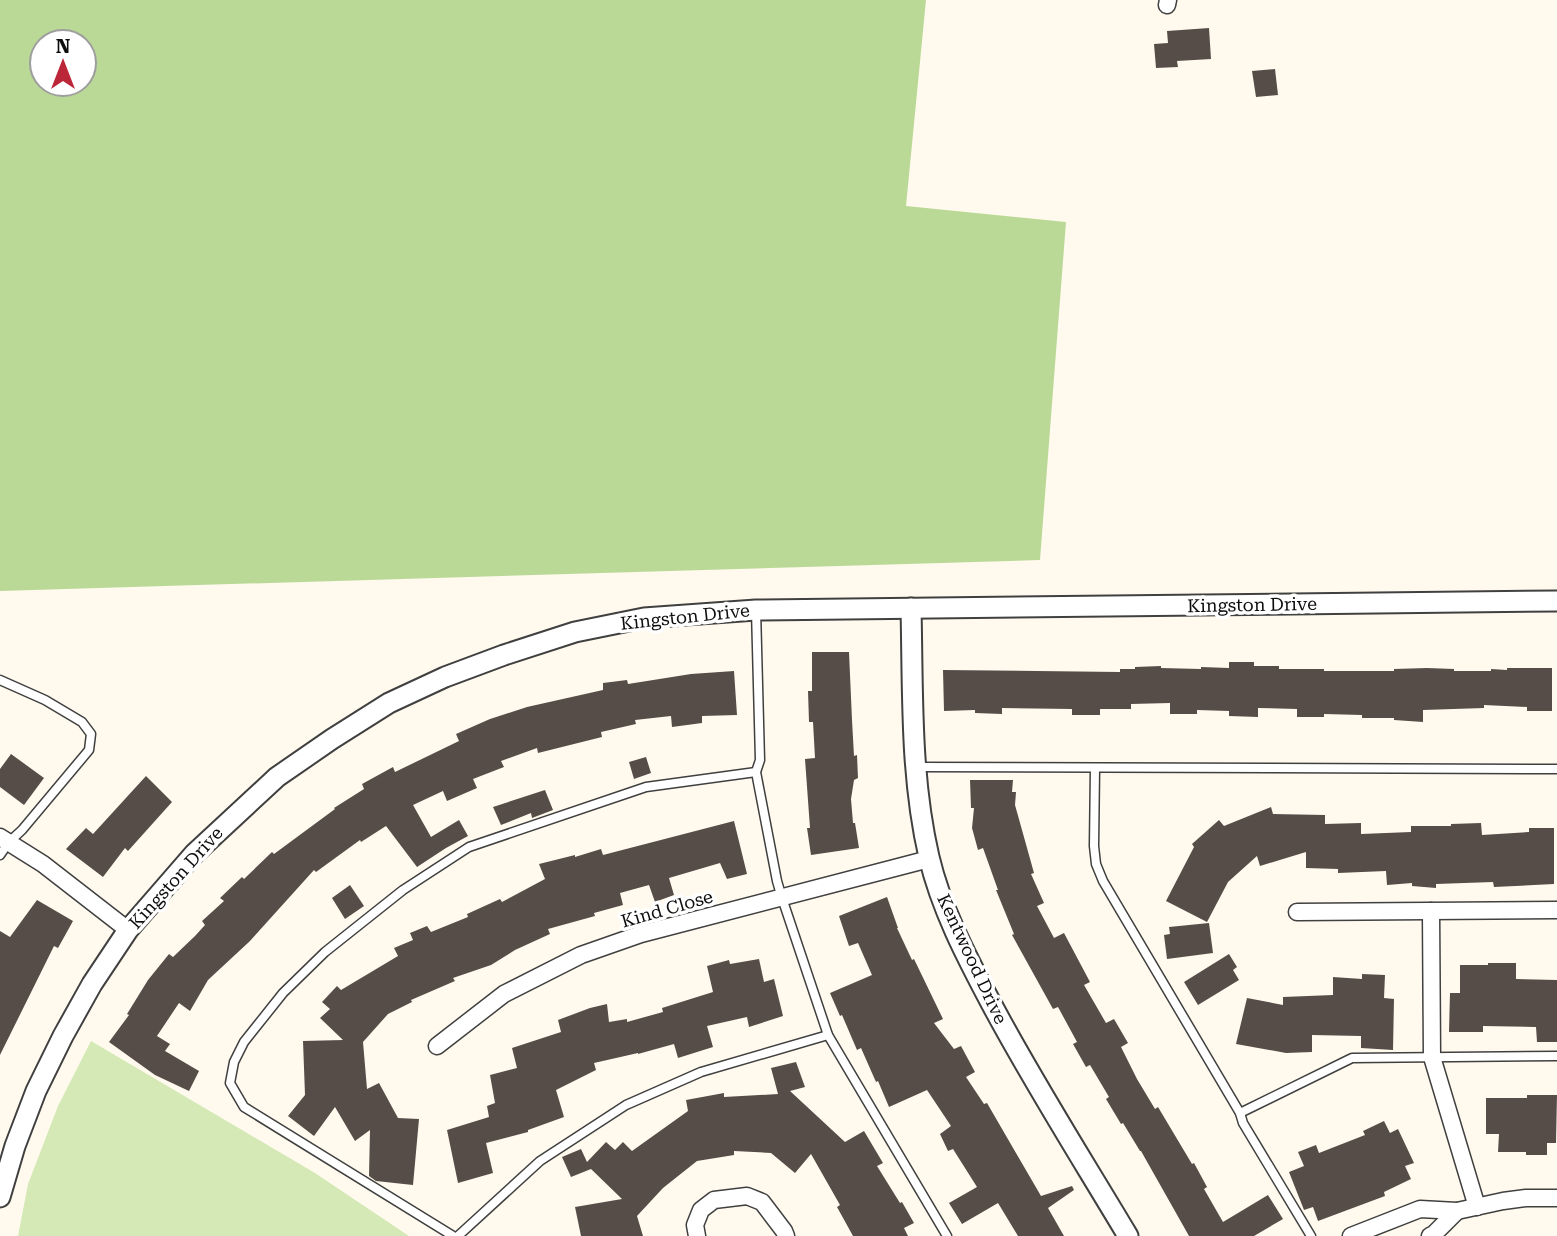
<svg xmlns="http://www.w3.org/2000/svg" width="1557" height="1236" font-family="'Roboto Serif',serif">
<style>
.green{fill:#d5e9b7}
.forest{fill:#bad997;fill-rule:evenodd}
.building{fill:#564d49}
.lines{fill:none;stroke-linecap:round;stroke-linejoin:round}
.service-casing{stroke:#404040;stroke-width:11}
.minor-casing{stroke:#404040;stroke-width:19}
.tertiary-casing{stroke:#404040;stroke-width:23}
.service{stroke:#fff;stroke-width:8}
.minor{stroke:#fff;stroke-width:16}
.tertiary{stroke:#fff;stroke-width:19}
.labels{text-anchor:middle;stroke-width:7;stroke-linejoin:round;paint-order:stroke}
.street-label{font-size:18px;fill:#0d0d0d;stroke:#fff}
</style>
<rect width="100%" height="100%" fill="#fffaed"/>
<polygon class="green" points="91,1041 315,1173 409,1236 18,1236 28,1184 58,1106"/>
<path class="forest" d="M0 0H926L906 206 1066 222 1040 560 0 591ZM42 42H84V84H42Z"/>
<g class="building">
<polygon points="1209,28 1211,59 1177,61 1178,67 1156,68 1154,44 1168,43 1167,31"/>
<polygon points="1275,69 1278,95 1256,97 1252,71"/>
<polygon points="812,652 849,652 852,720 854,756 857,755 858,778 854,780 851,799 853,823 855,823 859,848 811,855 807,828 810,828 805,759 815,758 813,722 809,722 808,691 812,691"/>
<polygon points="1229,662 1254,662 1254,666 1279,666 1279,669 1324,669 1324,671 1394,671 1394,669 1427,668 1454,669 1454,671 1491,671 1491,669 1507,670 1507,668 1552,668 1552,711 1527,711 1527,707 1484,705 1484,708 1423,710 1423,722 1394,720 1394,718 1362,718 1362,715 1324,714 1324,717 1297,717 1297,709 1258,708 1258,717 1229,716 1229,711 1197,710 1197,714 1170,714 1170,703 1131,704 1131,709 1100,709 1100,715 1072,715 1072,709 1002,708 1002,714 975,713 975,710 944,711 943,670 1120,672 1120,669 1135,669 1135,667 1161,666 1161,668 1201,669 1201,667 1229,668"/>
<polygon points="734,671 737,715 702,716 702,723 672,727 671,716 635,720 636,724 601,732 602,737 538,753 537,748 501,761 504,767 473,779 477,788 447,801 443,791 413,805 431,837 459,820 468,836 446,848 417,867 386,826 361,842 360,840 316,872 314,870 250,941 208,980 190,1011 179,1003 157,1036 170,1044 165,1051 199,1071 189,1091 155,1075 109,1042 129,1015 127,1014 148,980 169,954 173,957 195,936 205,925 202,921 224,901 220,898 242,877 244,879 272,852 274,854 335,809 334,808 364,789 362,784 393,767 395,772 459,741 456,734 490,719 527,707 603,690 603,683 627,680 628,684 691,674"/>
<polygon points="11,754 44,778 24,805 0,787 0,769"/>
<polygon points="646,757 651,773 634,779 629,762"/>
<polygon points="146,776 172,802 128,851 125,848 103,877 66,849 86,828 93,834"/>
<polygon points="970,780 1013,780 1012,792 1016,792 1015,805 1034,873 1031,874 1044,903 1037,906 1054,938 1064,933 1090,982 1084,985 1106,1023 1114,1019 1128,1043 1121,1047 1137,1079 1155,1109 1158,1107 1192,1164 1194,1163 1207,1187 1204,1189 1223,1222 1268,1195 1283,1219 1254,1236 1189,1236 1141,1151 1140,1151 1123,1123 1121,1124 1106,1099 1109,1097 1090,1065 1086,1067 1073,1044 1077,1042 1058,1007 1053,1009 1012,935 1014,934 996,890 998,890 983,848 978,850 972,828 974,808 971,808"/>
<polygon points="545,790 553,810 532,818 531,813 501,825 493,807"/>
<polygon points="1271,807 1273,814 1325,815 1325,824 1361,823 1361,834 1411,832 1411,826 1451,826 1451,824 1481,823 1482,835 1529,832 1529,828 1554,828 1554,884 1494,887 1493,882 1436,884 1436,888 1412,886 1412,883 1387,885 1386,871 1338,873 1338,869 1306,868 1306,852 1260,866 1257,856 1228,882 1207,922 1166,901 1194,847 1192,844 1219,820 1224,826"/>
<polygon points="734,821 747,874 727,879 720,863 669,878 674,895 655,902 649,885 620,893 623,905 594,913 595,916 548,929 550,934 515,950 491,965 453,978 455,981 411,1000 412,1002 388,1014 363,1042 367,1089 379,1083 398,1118 419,1119 413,1185 376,1181 369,1176 370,1130 355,1141 335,1107 314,1136 288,1116 305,1095 303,1041 343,1040 320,1018 330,1009 322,1002 337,986 341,990 398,956 394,948 413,940 410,933 427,926 431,932 468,917 467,914 500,899 502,902 545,879 539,864 575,855 575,857 601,849 603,855"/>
<polygon points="350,885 364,906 345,919 332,898"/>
<polygon points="887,897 898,928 897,928 912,960 914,959 943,1019 934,1023 954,1049 961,1046 975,1072 966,1077 984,1104 987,1103 1041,1196 1072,1186 1074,1190 1048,1208 1064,1236 1018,1236 998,1203 962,1224 949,1203 977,1187 953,1149 948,1151 940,1134 951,1126 927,1090 889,1107 878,1081 876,1082 861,1048 857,1050 842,1015 840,1016 830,993 872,975 858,943 849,946 839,916"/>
<polygon points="37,900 73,921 58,948 54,946 0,1055 0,931 10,937"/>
<polygon points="1209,923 1213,953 1167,959 1164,935 1170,934 1169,927"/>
<polygon points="1229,954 1237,967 1233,970 1239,980 1198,1005 1184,982"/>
<polygon points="759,959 764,982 774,979 783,1016 749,1027 747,1017 707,1026 713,1047 678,1058 674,1044 638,1054 638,1053 594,1063 596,1070 556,1090 564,1117 528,1130 528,1132 486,1143 493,1173 458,1183 447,1130 489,1117 487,1106 495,1103 490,1075 517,1068 512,1048 561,1032 558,1020 590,1008 607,1004 609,1022 627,1019 627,1022 663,1012 662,1008 713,992 707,966 729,960 730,964"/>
<polygon points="1488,963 1516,963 1516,979 1557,980 1557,1042 1537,1042 1536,1027 1483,1026 1483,1032 1449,1032 1450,993 1460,993 1460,965 1488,965"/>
<polygon points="1362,974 1385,975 1384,998 1394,999 1393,1050 1361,1048 1361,1036 1312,1035 1312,1052 1286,1053 1236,1044 1247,998 1283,1005 1283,997 1333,995 1333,977 1362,979"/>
<polygon points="796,1062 805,1087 790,1091 845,1142 864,1131 883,1163 877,1166 900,1203 902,1202 914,1223 904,1228 908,1236 853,1236 837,1207 840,1205 811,1154 795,1173 771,1153 734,1151 734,1155 697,1161 663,1188 637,1216 643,1236 581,1236 575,1207 622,1199 591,1169 571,1177 562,1157 581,1149 587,1162 606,1142 615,1150 623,1142 632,1151 688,1111 686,1100 724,1093 724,1097 778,1094 771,1068"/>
<polygon points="1527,1095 1557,1095 1556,1143 1547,1143 1547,1155 1526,1155 1526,1152 1498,1152 1499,1134 1486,1134 1486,1098 1527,1098"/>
<polygon points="1384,1121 1390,1133 1398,1129 1414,1163 1405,1166 1411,1179 1384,1192 1385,1196 1318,1221 1313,1207 1304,1210 1289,1172 1304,1166 1298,1152 1316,1145 1319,1153 1365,1135 1363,1131"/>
</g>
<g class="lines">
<g class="service-casing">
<g id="service">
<polyline points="756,610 760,760 756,772 777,881 782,898 828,1035 947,1236"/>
<polyline points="0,680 45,700 82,722 91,734 89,750 22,830 9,842 0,855"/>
<polyline points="917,767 1557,769"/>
<polyline points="1095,768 1094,846 1096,864 1103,881 1240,1113 1243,1123 1311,1236"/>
<polyline points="1240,1113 1352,1058 1557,1056"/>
<polyline points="453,1236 244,1107 230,1083 234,1062 244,1042 283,993 325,952 403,890 469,847 646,787 756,772"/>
<polyline points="458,1236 540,1161 626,1105 701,1072 828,1035"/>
</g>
</g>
<g class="minor-casing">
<g id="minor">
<polyline points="1167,5 1168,0"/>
<polyline points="0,837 43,864 128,930"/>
<polyline points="1431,911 1432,1057 1477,1207"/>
<polyline points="1297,912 1557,910"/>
<polyline points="437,1046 504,994 581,955 641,934 929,859"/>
<polyline points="697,1236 695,1225 701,1210 714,1200 747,1196 762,1202 784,1231 786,1236"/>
<polyline points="1351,1236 1420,1209 1457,1211 1503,1201 1526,1198 1557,1198"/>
<polyline points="1430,1236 1434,1234 1457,1211"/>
</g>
</g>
<g class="tertiary-casing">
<g id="tertiary">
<path d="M911 608C913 692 910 775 929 857 941 908 966 956 991 1003 1033 1082 1082 1159 1128 1236"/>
<polyline points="0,1197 15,1146 36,1091 63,1036 92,984 128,930 194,854 277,777 332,739 389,703 445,677 504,655 575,632 644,618 756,610 1557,601"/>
</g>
</g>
<use href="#service" class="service"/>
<use href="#minor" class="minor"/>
<use href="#tertiary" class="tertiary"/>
</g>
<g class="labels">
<g class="street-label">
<text transform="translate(1252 605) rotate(-1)" y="6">Kingston Drive</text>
<text transform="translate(685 617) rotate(-6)" y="6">Kingston Drive</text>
<text transform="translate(176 878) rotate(-48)" y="6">Kingston Drive</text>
<text transform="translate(667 909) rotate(-16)" y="6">Kind Close</text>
<text transform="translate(972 959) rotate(65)" y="6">Kentwood Drive</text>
</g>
</g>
<g transform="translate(63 63)"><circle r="33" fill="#ffffff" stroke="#9e9e9e" stroke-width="2"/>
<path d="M0-5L12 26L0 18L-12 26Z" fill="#bc2639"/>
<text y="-10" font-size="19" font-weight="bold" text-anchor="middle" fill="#0d0d0d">N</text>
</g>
</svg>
